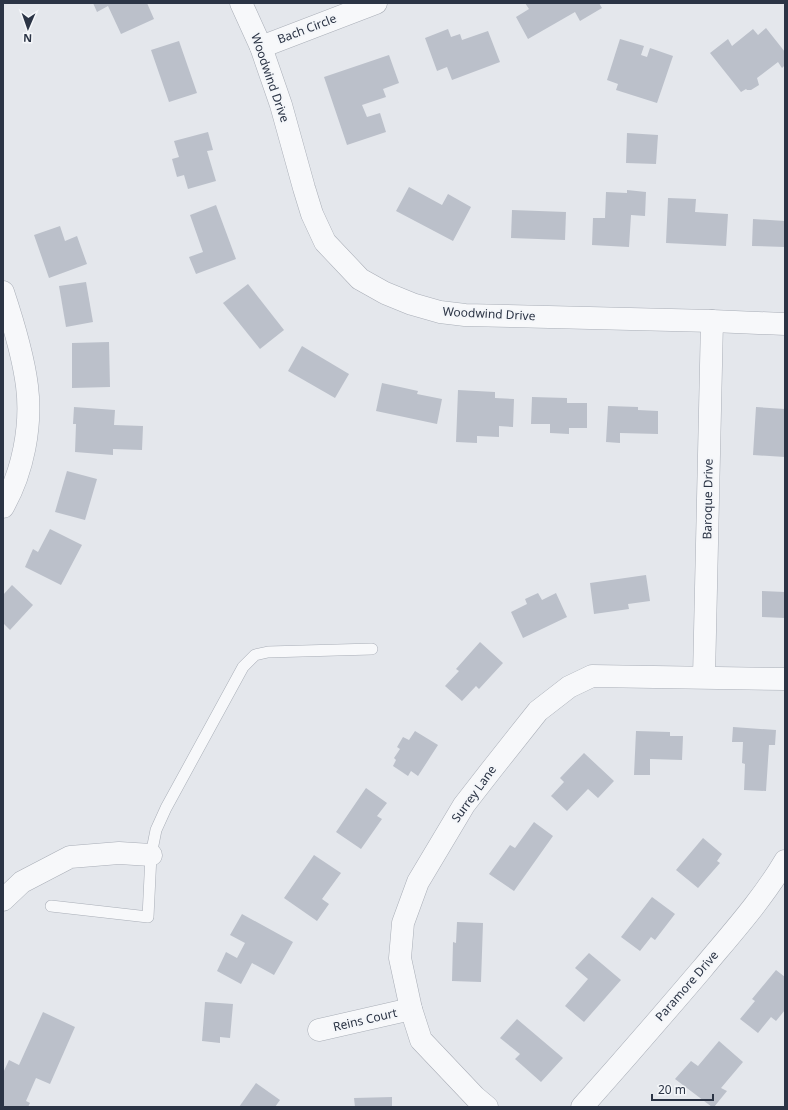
<svg xmlns="http://www.w3.org/2000/svg" width="788" height="1110" font-family="'Noto Sans',sans-serif">
<style>
.building{fill:#bbc0ca}
.lines{fill:none;stroke-linecap:round;stroke-linejoin:round}
.lane-casing{stroke:#a9aeb7;stroke-width:12}
.street-casing{stroke:#a9aeb7;stroke-width:23}
.lane{stroke:#f7f8fa;stroke-width:11}
.street{stroke:#f7f8fa;stroke-width:22}
.labels{text-anchor:middle;stroke-width:4;stroke-linejoin:round;paint-order:stroke}
.street-label{font-size:12px;fill:#2b3445;stroke:#f4f6f9}
</style>
<rect width="100%" height="100%" fill="#e4e7ec"/>
<g class="building">
<polygon points="93,3 147,3 154,19 121,34 108,6 97,12"/>
<polygon points="525,3 599,3 602,8 580,21 575,12 528,39 516,17 529,9"/>
<polygon points="766,28 785,52 785,65 782,68 778,62 757,78 759,85 751,90 747,90 746,89 741,92 710,53 728,39 732,46 753,29 758,35"/>
<polygon points="448,29 451,37 460,34 462,40 488,31 500,62 452,80 447,67 437,71 425,38"/>
<polygon points="620,39 644,46 641,55 647,57 650,48 673,56 657,103 616,90 618,84 607,80"/>
<polygon points="179,41 197,93 169,102 151,50"/>
<polygon points="389,55 399,83 383,89 386,97 362,105 367,117 380,113 386,132 347,145 324,77"/>
<polygon points="208,132 213,150 207,151 216,181 188,189 184,175 177,177 172,159 179,157 174,141"/>
<polygon points="627,133 658,135 656,164 626,163"/>
<polygon points="409,187 442,205 448,194 471,207 453,241 396,211"/>
<polygon points="627,190 646,192 645,216 631,215 629,247 592,245 593,218 605,218 606,192 627,193"/>
<polygon points="668,198 696,199 695,212 728,214 726,246 666,243"/>
<polygon points="216,205 236,259 196,274 189,257 203,252 190,215"/>
<polygon points="512,210 566,212 565,240 511,238"/>
<polygon points="753,219 785,221 785,247 752,246"/>
<polygon points="60,226 65,241 77,236 87,264 49,278 34,235"/>
<polygon points="86,282 93,322 66,327 59,286"/>
<polygon points="248,284 284,330 260,349 223,303"/>
<polygon points="109,342 110,387 72,388 72,343"/>
<polygon points="302,346 349,374 335,398 288,371"/>
<polygon points="382,383 418,391 417,394 442,399 437,424 376,411"/>
<polygon points="458,390 495,392 495,398 514,399 513,427 499,426 499,437 477,436 477,443 456,442"/>
<polygon points="532,397 567,398 567,403 587,403 587,428 569,428 569,434 550,433 550,424 531,424"/>
<polygon points="608,406 638,407 638,410 658,411 658,434 620,433 620,443 606,442"/>
<polygon points="74,407 115,410 114,425 143,426 142,450 113,449 113,455 75,452 76,424 73,424"/>
<polygon points="756,407 785,409 785,457 753,455"/>
<polygon points="67,471 97,479 85,520 55,512"/>
<polygon points="50,529 82,545 61,585 25,567 33,549 38,552"/>
<polygon points="646,575 650,601 628,604 629,609 594,614 590,583"/>
<polygon points="12,585 33,605 10,630 3,623 3,595"/>
<polygon points="762,591 785,592 785,618 762,617"/>
<polygon points="538,593 542,600 556,593 567,617 523,638 511,612 527,604 525,599"/>
<polygon points="480,642 503,663 479,689 476,686 462,701 445,686 459,671 456,669"/>
<polygon points="733,727 776,730 775,745 769,745 766,791 744,790 745,764 742,763 743,742 732,742"/>
<polygon points="415,731 438,745 418,776 411,771 408,776 393,766 396,760 394,758 400,749 397,747 403,737 409,740"/>
<polygon points="636,731 670,732 670,736 683,736 682,760 650,759 650,775 634,775"/>
<polygon points="584,753 614,781 598,798 588,789 567,811 551,796 564,782 560,778"/>
<polygon points="366,788 387,803 377,816 382,819 361,849 336,832"/>
<polygon points="534,822 553,836 514,891 489,874 510,845 515,848"/>
<polygon points="703,838 722,854 717,861 720,863 698,888 676,870"/>
<polygon points="314,855 341,873 322,899 329,904 317,921 284,898"/>
<polygon points="652,897 675,914 655,940 651,937 640,951 621,937"/>
<polygon points="242,914 293,942 274,975 252,963 241,984 217,971 226,952 237,958 245,943 230,935"/>
<polygon points="457,922 483,923 481,982 452,981 453,942 456,943"/>
<polygon points="589,953 621,980 584,1022 565,1006 588,979 575,968"/>
<polygon points="776,970 785,977 785,1010 776,1021 771,1017 758,1033 740,1019 755,1001 752,999"/>
<polygon points="205,1002 233,1004 230,1038 220,1037 220,1043 202,1041"/>
<polygon points="43,1012 75,1027 50,1084 36,1078 26,1101 30,1103 28,1107 3,1107 3,1073 9,1060 19,1065"/>
<polygon points="517,1019 563,1058 541,1082 515,1059 520,1054 500,1038"/>
<polygon points="719,1041 743,1062 721,1088 727,1091 714,1107 712,1107 675,1079 691,1061 698,1066"/>
<polygon points="256,1083 280,1100 275,1107 239,1107"/>
<polygon points="392,1097 392,1107 355,1107 354,1098"/>
</g>
<g class="lines">
<g class="lane-casing">
<polyline id="lane" points="51,906 148,917 151,855 156,830 166,808 243,667 255,655 268,652 372,649"/>
</g>
<g class="street-casing">
<g id="street">
<polyline points="241,3 261,47 281,105 304,188 312,214 325,242 360,279 385,293 412,304 440,312 465,315 712,321 785,324"/>
<polyline points="261,47 376,3"/>
<path d="M3 292C13 322 23 354 27 386 32 426 23 472 3 507"/>
<polyline points="704,677 712,321"/>
<polyline points="3,900 22,882 70,857 119,853 151,855"/>
<polyline points="319,1030 411,1009"/>
<polyline points="487,1107 475,1097 421,1040 411,1009 400,958 403,923 418,882 464,805 492,769 538,711 569,687 592,676 785,679"/>
<path d="M582 1107C622 1062 662 1016 702 969 731 934 762 900 785 861"/>
</g>
</g>
<use href="#lane" class="lane"/>
<use href="#street" class="street"/>
</g>
<g class="labels">
<g class="street-label">
<text transform="translate(307 29) rotate(-21)" y="4">Bach Circle</text>
<text transform="translate(270 78) rotate(71)" y="4">Woodwind Drive</text>
<text transform="translate(489 314) rotate(3)" y="4">Woodwind Drive</text>
<text transform="translate(708 499) rotate(-89)" y="4">Baroque Drive</text>
<text transform="translate(474 794) rotate(-54)" y="4">Surrey Lane</text>
<text transform="translate(687 986) rotate(-49)" y="4">Paramore Drive</text>
<text transform="translate(365 1020) rotate(-13)" y="4">Reins Court</text>
</g>
</g>
<rect width="788" height="1110" fill="none" stroke="#2b3445" stroke-width="8"/>
<g transform="translate(28 28) rotate(182)" stroke="#f4f6f9" stroke-width="3" paint-order="stroke">
<path d="M0-3L7 15L0 10L-7 15Z" fill="#2b3445"/>
<text y="-6" font-size="11" font-weight="bold" text-anchor="middle" fill="#2b3445">N</text>
</g>
<path d="M652 1094v6h61v-6" fill="none" stroke="#2b3445" stroke-width="2"/>
<text x="658" y="1094" font-size="12" fill="#2b3445" stroke="#f4f6f9" stroke-width="3" paint-order="stroke">20 m</text>
</svg>
